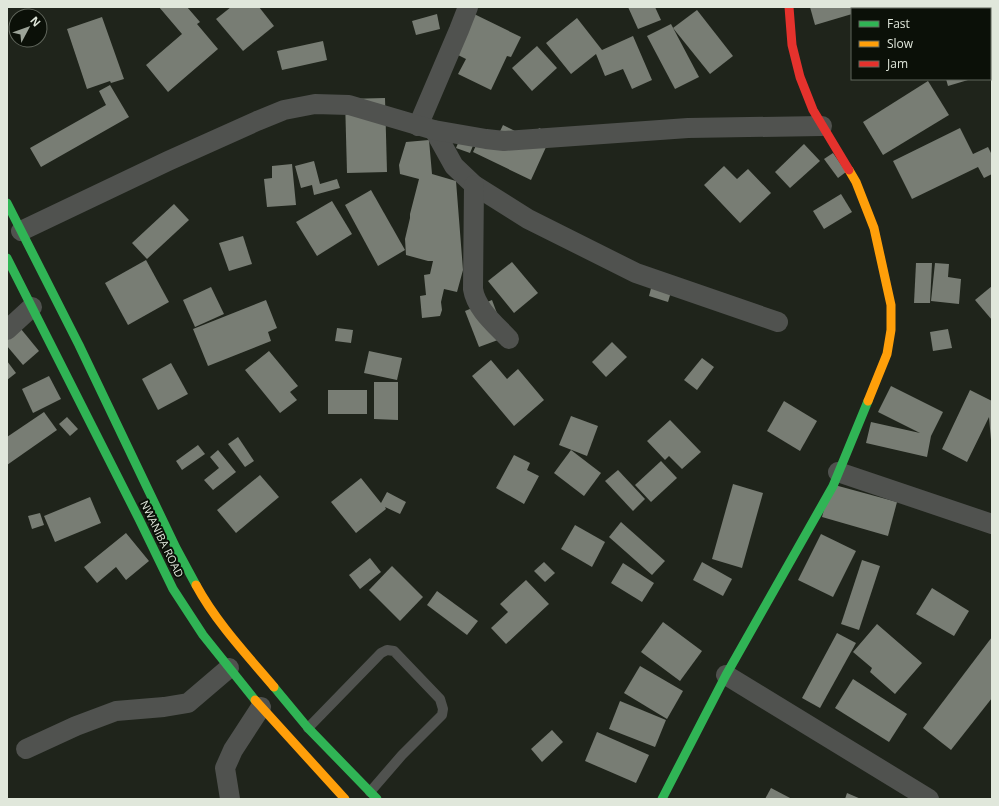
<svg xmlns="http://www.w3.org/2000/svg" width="999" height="806" font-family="'Open Sans',sans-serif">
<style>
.building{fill:#787d74}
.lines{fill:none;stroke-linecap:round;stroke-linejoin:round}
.lane{stroke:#50524f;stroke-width:10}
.street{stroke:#50524f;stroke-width:20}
.fast{stroke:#30b455;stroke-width:9}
.slow{stroke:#ff9f0a;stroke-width:9}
.jam{stroke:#e5322d;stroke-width:9}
.labels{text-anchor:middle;stroke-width:4;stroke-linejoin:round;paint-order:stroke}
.street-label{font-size:11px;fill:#e0e7db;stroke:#0b1008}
</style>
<rect width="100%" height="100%" fill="#1f241b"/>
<g class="building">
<polygon points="159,7 187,7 200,22 197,24 218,49 168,92 146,65 182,34"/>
<polygon points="231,7 259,7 274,26 243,51 216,19"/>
<polygon points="628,7 655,7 661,20 638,29"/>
<polygon points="810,7 851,7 852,14 815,25"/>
<polygon points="697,10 733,56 710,74 673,28"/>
<polygon points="470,12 521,37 511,57 507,56 491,90 458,74 466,59 452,52"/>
<polygon points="437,14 440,29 416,35 412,21"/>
<polygon points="102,17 124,79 111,83 110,81 87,89 67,29"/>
<polygon points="577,18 602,50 633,36 652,80 632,89 623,69 605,76 596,54 571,74 546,43"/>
<polygon points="671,24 699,77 675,89 647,36"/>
<polygon points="323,41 327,60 282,70 277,51"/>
<polygon points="537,46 557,68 532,91 512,68"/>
<polygon points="946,79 968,79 968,80 948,86"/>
<polygon points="928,81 949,115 883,155 863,122"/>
<polygon points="110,85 129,117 41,167 30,148 106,105 99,91"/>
<polygon points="385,98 387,172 347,173 345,99"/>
<polygon points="503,125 533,140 539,128 552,134 531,180 473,152 478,141 492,148"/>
<polygon points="960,128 973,154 988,147 992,155 992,174 984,178 978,167 912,199 893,161"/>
<polygon points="461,136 475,141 470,153 456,148"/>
<polygon points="429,140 432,174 456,181 463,270 457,292 444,289 441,302 442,310 440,316 422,318 420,296 426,295 424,275 430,274 433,261 428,261 406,255 405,239 410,218 410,214 419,179 400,174 399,165 406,142"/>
<polygon points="804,144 820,161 790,188 775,172"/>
<polygon points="833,153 846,172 838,178 824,159"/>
<polygon points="314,161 320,184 337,179 340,188 314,195 312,185 301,188 295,166"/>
<polygon points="292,164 296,205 267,207 264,179 272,178 272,166"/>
<polygon points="724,166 737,179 748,169 771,193 740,223 704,185"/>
<polygon points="371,190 405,250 378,266 345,205"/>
<polygon points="841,194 852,212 824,229 813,211"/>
<polygon points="332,201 352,234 317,256 296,222"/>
<polygon points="174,204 189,220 147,259 132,243"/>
<polygon points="243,236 252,264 229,271 219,243"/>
<polygon points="146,260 169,302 128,325 105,283"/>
<polygon points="512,262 538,293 514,313 488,281"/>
<polygon points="916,263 932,263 930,303 914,303"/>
<polygon points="935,263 949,264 948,277 961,279 959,304 931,301"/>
<polygon points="655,273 675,279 668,302 649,296"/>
<polygon points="992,286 992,320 975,300"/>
<polygon points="211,287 224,314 195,327 183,300"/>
<polygon points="266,300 277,328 268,332 271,341 208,366 193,329"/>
<polygon points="492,300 506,337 479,347 465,311"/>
<polygon points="337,328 353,330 351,343 335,341"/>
<polygon points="21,329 39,351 23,365 7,346 7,340"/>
<polygon points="948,329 952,348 933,351 930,332"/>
<polygon points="612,342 627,357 606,377 592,362"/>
<polygon points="269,351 298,386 290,392 297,400 280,413 245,370"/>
<polygon points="369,351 402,358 397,380 364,373"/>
<polygon points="702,358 714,367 697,390 684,380"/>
<polygon points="491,360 507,379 518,369 544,400 514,426 472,376"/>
<polygon points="7,361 16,373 7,380"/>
<polygon points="171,363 188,394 158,410 142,379"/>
<polygon points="49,376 61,399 33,413 22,389"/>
<polygon points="374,382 398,382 398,420 374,419"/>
<polygon points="891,386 943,412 931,436 927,457 866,443 871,422 920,433 878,412"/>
<rect x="328" y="390" width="39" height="24"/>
<polygon points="970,390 992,401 992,440 991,440 989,417 967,462 942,449"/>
<polygon points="784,401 817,421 800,451 767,431"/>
<polygon points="44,412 57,430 7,465 7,437"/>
<polygon points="571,416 598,426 587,456 559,445"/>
<polygon points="67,417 78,429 70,436 59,424"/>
<polygon points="670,420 701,452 682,469 669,456 665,460 647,441"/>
<polygon points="238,437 254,461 245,467 228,444"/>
<polygon points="198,445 205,454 182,470 176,461"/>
<polygon points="218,450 236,472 213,490 204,480 219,468 210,457"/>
<polygon points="571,450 601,473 584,496 554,473"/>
<polygon points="514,455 530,463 527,470 539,476 524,504 496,488"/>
<polygon points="661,461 677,478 651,502 635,485"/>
<polygon points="618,470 645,499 633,511 605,481"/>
<polygon points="260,475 279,497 236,533 217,510"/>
<polygon points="361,478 381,503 387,492 406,502 400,514 385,507 386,509 356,533 331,502"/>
<polygon points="733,484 763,493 742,568 712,559"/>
<polygon points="831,484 897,502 888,536 822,517"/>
<polygon points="90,497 101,523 55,542 44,516"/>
<polygon points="40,513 44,525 32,529 28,516"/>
<polygon points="621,522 665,561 652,575 609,537"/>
<polygon points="575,525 605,542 592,567 561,549"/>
<polygon points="126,533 149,561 126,580 116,567 97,583 84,567"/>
<polygon points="821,534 856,551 833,597 798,580"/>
<polygon points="370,558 381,572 360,589 349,575"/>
<polygon points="862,560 880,566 859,630 841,624"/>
<polygon points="544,562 555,573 545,582 534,571"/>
<polygon points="702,562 732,579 723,596 693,580"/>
<polygon points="623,563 654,583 642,602 611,583"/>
<polygon points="392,566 423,597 400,621 369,590"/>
<polygon points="526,580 549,604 506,644 491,628 508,612 500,604"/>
<polygon points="932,588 969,611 954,636 916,614"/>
<polygon points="437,591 478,621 467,635 427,605"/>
<polygon points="663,622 702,651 680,681 641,652"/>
<polygon points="877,624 922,663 895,694 870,672 872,668 853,652"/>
<polygon points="837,633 856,643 820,708 802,698"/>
<polygon points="992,637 992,698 951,750 923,728"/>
<polygon points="640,666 683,691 667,719 624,693"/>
<polygon points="853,679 907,714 889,742 835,708"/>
<polygon points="620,701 666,720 655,747 609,729"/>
<polygon points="552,730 563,742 542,762 531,749"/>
<polygon points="597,732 649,755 636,783 585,761"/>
<polygon points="771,788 792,799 765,799"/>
<polygon points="847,793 861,799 845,799"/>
</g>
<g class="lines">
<polyline class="lane" points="308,728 381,653 387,650 394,651 440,699 443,709 442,715 402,755 370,792"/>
<g class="street">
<polyline points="418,126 459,30 468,7"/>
<polyline points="434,130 454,166 474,185 528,219 636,273 778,322"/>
<path d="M474 185 473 289C476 309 496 325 509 339"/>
<polyline points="21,231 168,161 257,121 284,110 315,104 349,105 434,130 486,139 504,141 688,128 822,126"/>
<polyline points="7,330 32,307"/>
<polyline points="838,472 992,524"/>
<polyline points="726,675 929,799"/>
<polyline points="26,749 76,726 116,711 164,707 188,703 229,668"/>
<polyline points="230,799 225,768 233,750 261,707"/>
</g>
<g class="fast">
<polyline points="7,203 79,345 176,548 196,585"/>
<polyline points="7,258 139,519 173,589 203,635 255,700"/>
<polyline points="274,687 308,728 377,799"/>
<polyline points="662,799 726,675 833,486 868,401"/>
</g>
<g class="slow">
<polyline points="849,170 856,182 874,228 891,305 891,330 887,354 868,401"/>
<path d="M196 585C216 622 246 654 274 687"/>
<polyline points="255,700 345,799"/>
</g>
<polyline class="jam" points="789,7 792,45 800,77 813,110 849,170"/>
</g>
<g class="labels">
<g class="street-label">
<text transform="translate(162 539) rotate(64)" y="4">NWANIBA ROAD</text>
</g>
</g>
<rect width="999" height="806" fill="none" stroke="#e0e7db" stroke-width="16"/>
<rect x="851" y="8" width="140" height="72" fill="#0b1008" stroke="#60665c"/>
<rect x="859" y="21" width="20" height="6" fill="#30b455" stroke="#60665c"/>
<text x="887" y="28" font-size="12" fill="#e0e7db">Fast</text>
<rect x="859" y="41" width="20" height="6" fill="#ff9f0a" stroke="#60665c"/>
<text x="887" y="48" font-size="12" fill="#e0e7db">Slow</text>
<rect x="859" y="61" width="20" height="6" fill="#e5322d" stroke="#60665c"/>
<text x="887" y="68" font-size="12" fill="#e0e7db">Jam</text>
<g transform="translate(28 28) rotate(49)"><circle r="19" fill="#0b1008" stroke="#60665c"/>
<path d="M0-3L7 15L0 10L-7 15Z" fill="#9ca398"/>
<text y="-6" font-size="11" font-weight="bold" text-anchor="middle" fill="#e0e7db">N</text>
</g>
</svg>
